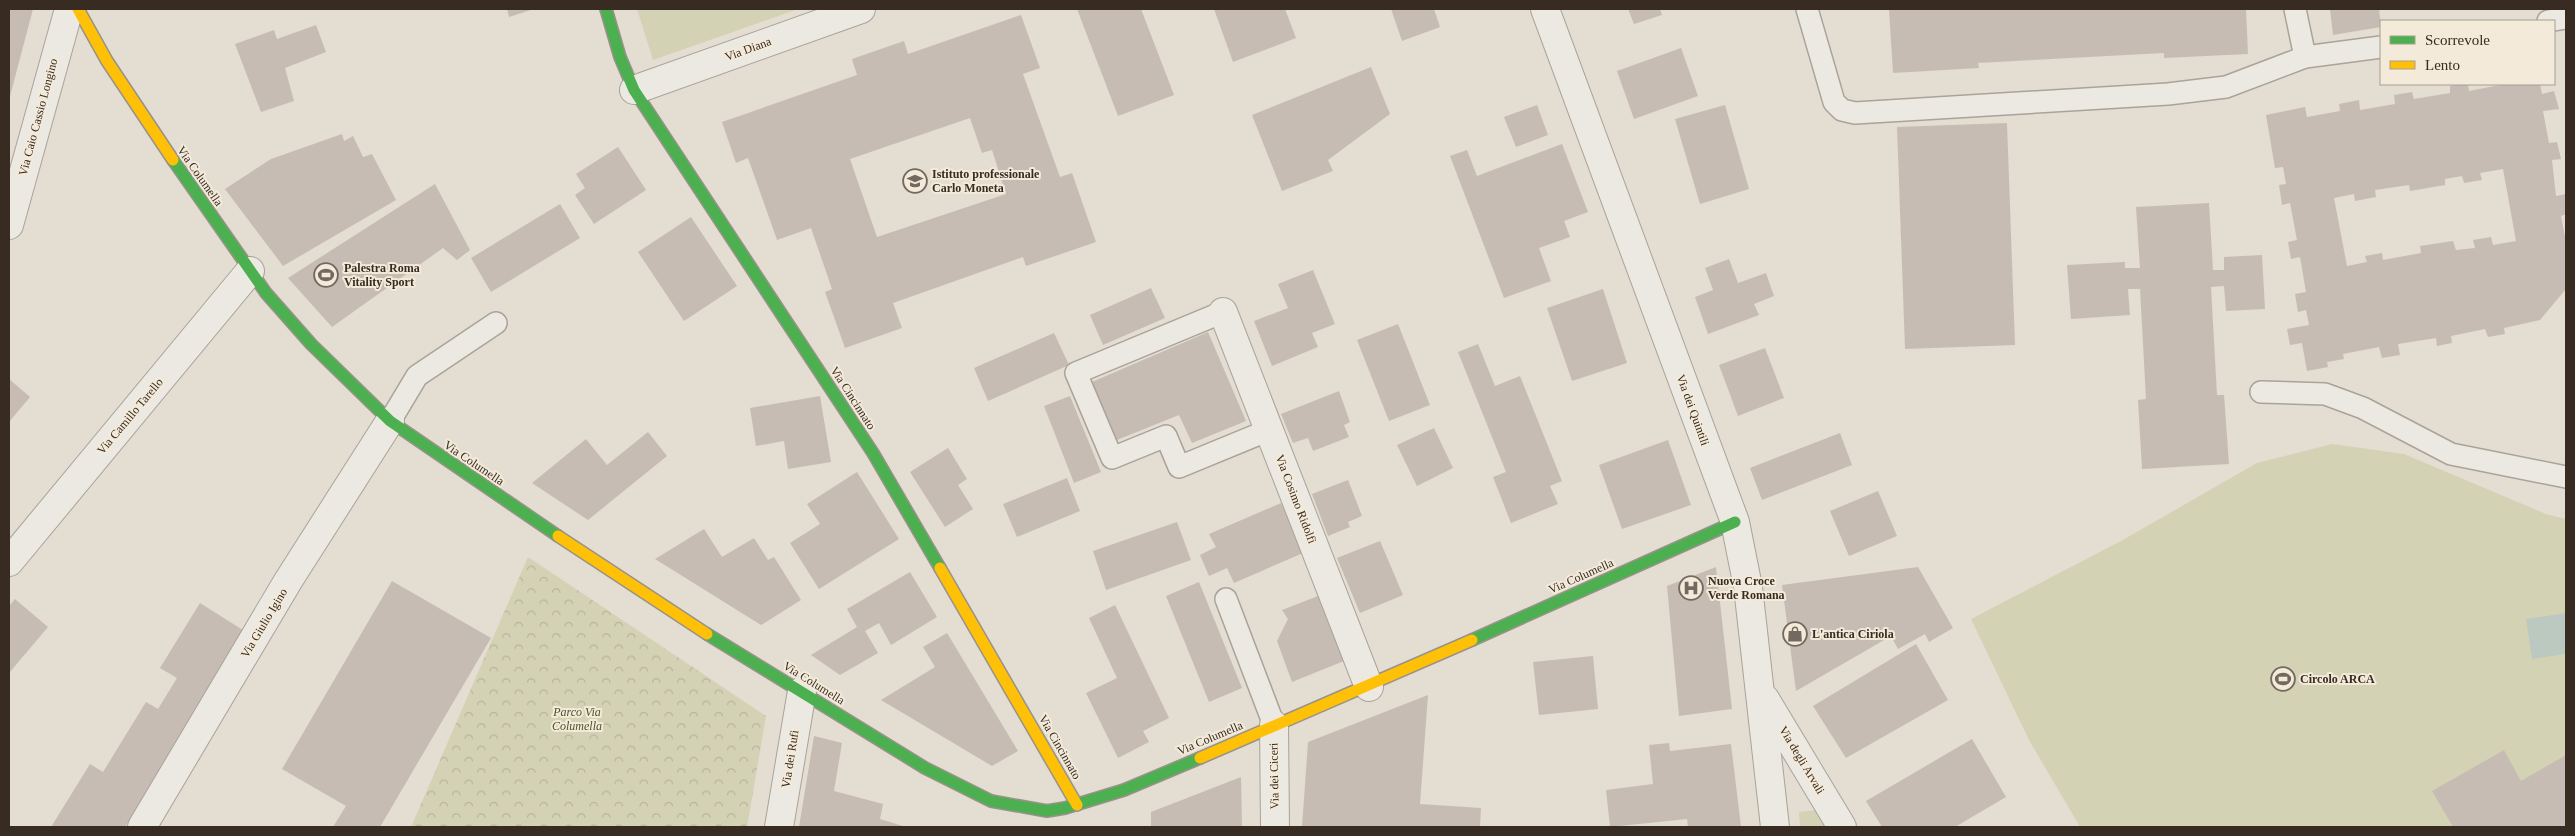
<svg xmlns="http://www.w3.org/2000/svg" width="2575" height="836" font-family="Georgia,serif">
<style>
.green{fill:#d4d2b5}
.park{fill:url(#park-crowns)}
.water{fill:#bbc9c0}
.building{fill:#c7bcb3;fill-rule:evenodd}
.lines{fill:none;stroke-linecap:round;stroke-linejoin:round}
.lane-casing{stroke:#a9a39a;stroke-width:24}
.street-casing{stroke:#a9a39a;stroke-width:30}
.fast-casing{stroke:#99928a;stroke-width:14}
.slow-casing{stroke:#99928a;stroke-width:14}
.lane{stroke:#ece9e2;stroke-width:21}
.street{stroke:#ece9e2;stroke-width:28}
.fast{stroke:#4caf50;stroke-width:11}
.slow{stroke:#ffc107;stroke-width:11}
.labels{text-anchor:middle;stroke-width:4;stroke-linejoin:round;paint-order:stroke}
.street-label{font-size:12px;fill:#382b22;stroke:#f3ead9}
.poi-label{font-size:12px;font-weight:bold;fill:#382b22;stroke:#f3ead9;text-anchor:start}
.park-label{font-size:12px;font-style:italic;fill:#4b532a;stroke:#f3ead9}
</style>
<defs>
<pattern id="park-crowns" width="20" height="18" patternUnits="userSpaceOnUse" patternTransform="scale(1.25)"><rect width="20" height="18" fill="#d4d2b5"/><path d="M2 6a3 3 0 1 1 6 0M12 15a3 3 0 1 1 6 0" fill="none" stroke="#b7b49b"/></pattern>
</defs>
<rect width="100%" height="100%" fill="#e3ddd2"/>
<g class="green">
<polygon points="637,9 798,9 653,60"/>
<polygon points="2332,444 2404,454 2546,514 2566,519 2566,827 2080,827 2029,740 1971,619 2121,541 2257,463"/>
<polygon points="1818,810 1828,827 1800,827 1799,812"/>
</g>
<polygon class="park" points="528,557 766,716 747,827 411,827"/>
<polygon class="water" points="2566,613 2566,654 2532,659 2526,619"/>
<g class="building">
<polygon points="9,9 33,9 9,100"/>
<polygon points="507,9 534,9 509,17"/>
<polygon points="1077,9 1141,9 1174,95 1118,116"/>
<polygon points="1214,9 1285,9 1296,38 1233,62"/>
<polygon points="1391,9 1434,9 1440,27 1402,41"/>
<polygon points="1628,9 1660,9 1662,15 1634,24"/>
<polygon points="1889,9 2246,9 2248,54 2164,58 2164,53 1978,63 1979,68 1893,73"/>
<polygon points="2330,9 2379,9 2381,27 2333,35"/>
<path d="M1021 15 1040 68 1023 74 1060 177 1072 173 1096 242 1026 266 1023 257 893 303 902 328 845 348 825 292 832 289 811 228 777 240 748 158 736 163 722 122 857 75 852 59 904 41 908 54ZM970 118 982 153 992 150 1006 194 877 237 850 159Z"/>
<polygon points="316,25 326,52 285,68 294,101 261,112 235,44 274,30 277,39"/>
<polygon points="1681,48 1698,96 1634,119 1617,71"/>
<polygon points="1371,67 1390,114 1328,160 1333,171 1282,191 1252,115"/>
<path d="M2460 84H2468L2469 91 2505 84H2540L2542 94 2554 91 2559 109 2543 111 2549 143 2557 142 2561 159 2552 160 2556 196 2566 194V214L2561 216 2566 242V289L2540 320 2504 328 2505 334 2488 337 2485 329 2451 336 2452 343 2437 346 2436 338 2398 344 2400 355 2382 358 2379 347 2343 354 2344 359 2327 362 2328 367 2307 371 2302 343 2290 345 2287 329 2309 325 2306 310 2298 312 2295 294 2306 292 2300 257 2291 259 2288 242 2297 240 2290 203 2282 205 2279 185 2286 184 2283 167 2275 168 2266 115 2305 107 2307 117 2340 111 2339 104 2359 100 2360 110 2395 104 2394 95 2412 92 2414 99 2450 93V86ZM2503 169 2516 241 2493 245 2491 237 2473 240 2475 248 2456 250 2453 241 2420 246 2421 253 2383 260 2382 253 2365 256 2367 262 2347 266 2334 198 2354 194 2355 201 2376 197 2375 190 2409 185 2410 191 2445 185V179L2462 176 2464 183 2482 180 2480 173Z"/>
<polygon points="1537,105 1548,135 1516,147 1504,117"/>
<polygon points="1725,105 1749,189 1700,204 1675,119"/>
<polygon points="2007,123 2015,345 1905,349 1897,127"/>
<polygon points="342,134 344,141 353,136 363,157 372,154 396,200 283,266 225,189 271,159"/>
<polygon points="1562,144 1588,212 1564,221 1570,237 1539,248 1551,281 1504,298 1450,156 1467,150 1477,176"/>
<polygon points="618,147 646,190 594,224 575,195 585,188 576,174"/>
<polygon points="435,184 470,250 457,260 443,248 332,327 288,278"/>
<polygon points="2209,203 2213,270 2224,270 2224,257 2262,255 2265,309 2226,311 2224,286 2211,287 2217,395 2224,395 2229,464 2142,469 2138,400 2146,399 2140,289 2128,289 2130,315 2071,319 2067,265 2125,262 2125,268 2140,268 2136,207"/>
<polygon points="560,204 580,238 491,292 471,258"/>
<polygon points="691,217 737,286 684,321 638,252"/>
<polygon points="1729,259 1738,283 1766,273 1774,296 1754,304 1759,315 1708,334 1695,297 1713,290 1705,268"/>
<polygon points="1313,270 1335,324 1312,333 1318,347 1272,366 1254,321 1288,308 1278,284"/>
<polygon points="1151,288 1165,318 1103,345 1090,315"/>
<polygon points="1603,289 1627,363 1572,381 1547,308"/>
<polygon points="1398,324 1430,405 1389,421 1357,340"/>
<polygon points="1208,332 1246,421 1192,443 1179,415 1117,440 1092,382"/>
<polygon points="1054,333 1069,365 988,401 974,368"/>
<polygon points="1478,344 1495,386 1520,376 1562,481 1550,486 1558,504 1511,523 1493,477 1506,472 1458,352"/>
<polygon points="1765,348 1784,398 1738,416 1719,365"/>
<polygon points="9,379 30,397 9,422"/>
<polygon points="1339,391 1350,422 1344,425 1349,437 1313,451 1308,438 1293,443 1281,414"/>
<polygon points="820,396 831,462 788,469 784,441 756,446 750,408"/>
<polygon points="1070,396 1101,472 1074,483 1044,406"/>
<polygon points="1434,428 1453,468 1417,486 1397,445"/>
<polygon points="648,432 667,456 588,520 532,483 586,439 607,465"/>
<polygon points="1840,433 1852,465 1762,500 1750,468"/>
<polygon points="1668,440 1691,505 1622,529 1599,465"/>
<polygon points="948,448 967,479 958,485 973,509 945,527 910,472"/>
<polygon points="857,472 899,539 819,589 790,543 820,524 807,504"/>
<polygon points="1067,478 1080,511 1017,537 1003,504"/>
<polygon points="1348,480 1362,516 1348,522 1350,527 1328,536 1312,494"/>
<polygon points="1878,491 1897,536 1849,556 1830,511"/>
<polygon points="1281,503 1303,553 1234,583 1227,568 1209,576 1200,555 1216,547 1209,534"/>
<polygon points="1177,522 1191,560 1106,590 1093,551"/>
<polygon points="704,529 722,557 754,538 768,560 774,557 801,600 761,625 655,559"/>
<polygon points="1380,541 1403,595 1360,613 1337,558"/>
<polygon points="1716,567 1732,709 1679,716 1667,586"/>
<polygon points="1918,567 1953,628 1929,642 1925,634 1898,649 1891,636 1796,691 1782,585"/>
<polygon points="910,572 937,617 891,645 879,623 865,631 878,653 840,675 811,655 857,627 847,609"/>
<polygon points="392,581 491,638 380,827 333,827 346,806 282,769"/>
<polygon points="1199,582 1242,688 1209,702 1166,596"/>
<polygon points="1318,596 1344,661 1292,682 1277,641 1288,619 1282,610"/>
<polygon points="15,599 48,627 9,673 9,606"/>
<polygon points="200,603 246,632 125,827 51,827 90,764 103,772 146,702 158,709 177,678 160,668"/>
<polygon points="1115,605 1169,718 1143,731 1149,742 1118,758 1086,693 1117,678 1089,618"/>
<polygon points="947,633 1018,751 992,766 881,700 935,667 923,647"/>
<polygon points="1916,644 1948,700 1846,758 1813,706"/>
<polygon points="1593,656 1598,709 1539,715 1533,662"/>
<polygon points="1428,695 1420,804 1481,808 1480,827 1302,827 1308,742"/>
<polygon points="814,736 842,743 834,791 883,804 880,819 906,827 799,827"/>
<polygon points="1972,739 2006,797 1955,827 1882,827 1866,801"/>
<polygon points="1669,743 1670,751 1731,744 1741,827 1688,827 1687,819 1610,827 1606,790 1653,784 1649,745"/>
<polygon points="2504,750 2521,781 2566,755 2566,827 2453,827 2432,791"/>
<polygon points="1241,777 1242,827 1151,827 1151,812"/>
</g>
<g class="lines">
<g class="lane-casing">
<g id="lane">
<polyline points="1807,9 1834,102 1842,110 1855,113 2168,94 2226,87 2305,57 2381,47"/>
<polyline points="2295,9 2305,57"/>
<polyline points="2548,21 2566,18"/>
<polyline points="1223,312 1076,373 1112,458 1166,436 1179,467 1269,430"/>
<polyline points="2261,392 2325,394 2363,408 2451,454 2566,477"/>
<polyline points="390,421 417,376 496,323"/>
<polyline points="1226,599 1274,725"/>
</g>
</g>
<g class="street-casing">
<g id="street">
<polyline points="1545,9 1735,522 1748,587 1775,827"/>
<polyline points="634,90 861,9"/>
<polyline points="9,225 69,9"/>
<polyline points="1223,312 1369,687"/>
<polyline points="9,562 250,271"/>
<polyline points="1765,699 1842,827"/>
<polyline points="1274,725 1275,827"/>
<polyline points="142,827 288,581 390,421"/>
<polyline points="779,827 802,691"/>
</g>
</g>
<g class="fast-casing">
<g id="fast">
<polyline points="606,9 620,57 634,90 873,453 940,568"/>
<polyline points="173,160 266,293 311,344 390,421 558,536"/>
<polyline points="707,634 925,768 991,801 1047,811 1065,808 1124,790 1200,758"/>
<polyline points="1472,640 1735,522"/>
</g>
</g>
<g class="slow-casing">
<g id="slow">
<polyline points="78,9 107,61 173,160"/>
<polyline points="558,536 707,634"/>
<polyline points="940,568 1077,805"/>
<polyline points="1200,758 1472,640"/>
</g>
</g>
<use href="#lane" class="lane"/>
<use href="#street" class="street"/>
<use href="#fast" class="fast"/>
<use href="#slow" class="slow"/>
</g>
<defs>
<g id="school-ring" transform="scale(1.25)"><circle r="9.5" fill="#f3ead9" stroke="#746960" stroke-width="1.5"/><path d="M0-5L7-2L0 1L-7-2ZM-4 1L0 2.5L4 1V4Q0 6-4 4Z" fill="#746960"/></g>
<g id="stadium-ring" transform="scale(1.25)"><circle r="9.5" fill="#f3ead9" stroke="#746960" stroke-width="1.5"/><path d="M0-5a6.5 5 0 1 0 0 10a6.5 5 0 1 0 0-10ZM-3.5-1.8h7v3.6h-7Z" fill="#746960"/></g>
<g id="hospital-ring" transform="scale(1.25)"><circle r="9.5" fill="#f3ead9" stroke="#746960" stroke-width="1.5"/><path d="M-5-5h3v3.5h4V-5h3V5h-3V1.5h-4V5h-3Z" fill="#746960"/></g>
<g id="shop-ring" transform="scale(1.25)"><circle r="9.5" fill="#f3ead9" stroke="#746960" stroke-width="1.5"/><path d="M-5-2.5h2.3a2.7 3.5 0 0 1 5.4 0H5L5.5 6h-11ZM-1.5-2.5h3a1.5 2.3 0 0 0-3 0Z" fill="#746960"/></g>
</defs>
<g fill-rule="evenodd">
<use href="#school-ring" x="915" y="181"/>
<use href="#stadium-ring" x="326" y="275"/>
<use href="#hospital-ring" x="1691" y="588"/>
<use href="#shop-ring" x="1795" y="634"/>
<use href="#stadium-ring" x="2283" y="679"/>
</g>
<g class="labels">
<g class="street-label">
<text transform="translate(748 49) rotate(-20)" y="4">Via Diana</text>
<text transform="translate(38 117) rotate(-75)" y="4">Via Caio Cassio Longino</text>
<text transform="translate(200 176) rotate(55)" y="4">Via Columella</text>
<text transform="translate(853 398) rotate(57)" y="4">Via Cincinnato</text>
<text transform="translate(1693 410) rotate(70)" y="4">Via dei Quintili</text>
<text transform="translate(130 416) rotate(-50)" y="4">Via Camillo Tarello</text>
<text transform="translate(474 463) rotate(34)" y="4">Via Columella</text>
<text transform="translate(1296 499) rotate(69)" y="4">Via Cosimo Ridolfi</text>
<text transform="translate(1581 576) rotate(-24)" y="4">Via Columella</text>
<text transform="translate(264 623) rotate(-59)" y="4">Via Giulio Igino</text>
<text transform="translate(814 683) rotate(32)" y="4">Via Columella</text>
<text transform="translate(1210 738) rotate(-23)" y="4">Via Columella</text>
<text transform="translate(1060 747) rotate(60)" y="4">Via Cincinnato</text>
<text transform="translate(790 759) rotate(-81)" y="4">Via dei Rufi</text>
<text transform="translate(1802 760) rotate(59)" y="4">Via degli Arvali</text>
<text transform="translate(1274 776) rotate(-91)" y="4">Via dei Ciceri</text>
</g>
<g class="poi-label">
<text x="932" y="178">Istituto professionale<tspan x="932" dy="14">Carlo Moneta</tspan></text>
<text x="344" y="272">Palestra Roma<tspan x="344" dy="14">Vitality Sport</tspan></text>
<text x="1708" y="585">Nuova Croce<tspan x="1708" dy="14">Verde Romana</tspan></text>
<text x="1812" y="638">L'antica Ciriola</text>
<text x="2300" y="683">Circolo ARCA</text>
</g>
<g class="park-label">
<text x="577" y="716">Parco Via<tspan x="577" dy="14">Columella</tspan></text>
</g>
</g>
<rect width="2575" height="836" fill="none" stroke="#382b22" stroke-width="20"/>
<rect x="2380" y="20" width="175" height="65" fill="#f3ead9" stroke="#a89e90"/>
<rect x="2390" y="36" width="25" height="8" fill="#4caf50" stroke="#a89e90"/>
<text x="2425" y="45" font-size="15" fill="#382b22">Scorrevole</text>
<rect x="2390" y="61" width="25" height="8" fill="#ffc107" stroke="#a89e90"/>
<text x="2425" y="70" font-size="15" fill="#382b22">Lento</text>
</svg>
